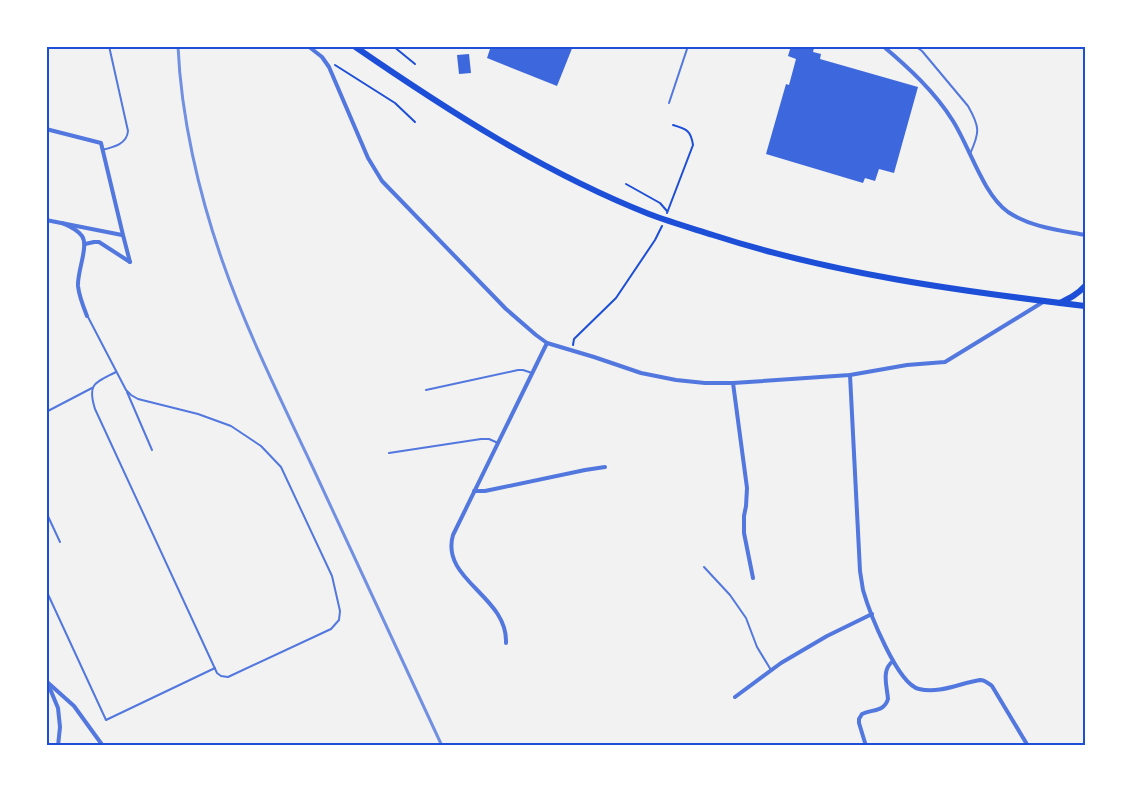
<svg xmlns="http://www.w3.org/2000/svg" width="1131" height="792" font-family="'Source Sans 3',sans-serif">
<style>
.building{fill:#3d67dc}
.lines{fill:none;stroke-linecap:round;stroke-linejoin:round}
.path{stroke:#1d4ed8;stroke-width:2}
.service{stroke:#5277de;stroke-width:2}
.minor{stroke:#5277de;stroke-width:4}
.primary{stroke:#1d4ed8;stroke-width:6}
.rail{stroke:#7290e2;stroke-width:3}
.neatline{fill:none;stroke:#1d4ed8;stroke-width:2}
</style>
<rect width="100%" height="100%" fill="#f2f2f2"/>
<g class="building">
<polygon points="491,46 573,46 557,86 487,58"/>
<polygon points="791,46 809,46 814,48 813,52 821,54 820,59 918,87 894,173 879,169 875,181 865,178 863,183 766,154 786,84 789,85 796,59 788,56"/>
<polygon points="469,54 471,73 459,74 457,55"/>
</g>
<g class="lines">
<g class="path">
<polyline points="393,46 415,64"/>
<polyline points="335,65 395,103 415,122"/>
<polyline points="626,184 660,203 667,211"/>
<path d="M667 213 693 145C691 131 687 129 673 125"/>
<polyline points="573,345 574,339 616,298 655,240 662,226"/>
</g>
<g class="service">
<path d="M915 46 922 51 968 106C980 127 980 132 970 154"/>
<polyline points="669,103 688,46"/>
<path d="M102 150C114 147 127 144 128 131L109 46"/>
<path d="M88 317 126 390 131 395 138 399 198 414 231 426 261 446 281 467 332 576 340 611 339 620 331 629 228 677 221 676 217 673 95 409C87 383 95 383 116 372"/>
<polyline points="426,390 518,370 523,370 532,373"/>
<polyline points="127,392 152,450"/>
<polyline points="46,412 92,388"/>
<polyline points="389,453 481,439 489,439 498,443"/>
<polyline points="46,512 60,542"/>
<polyline points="704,567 730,595 746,618 757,647 771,670"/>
<polyline points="46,590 106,720 215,668"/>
</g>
<g class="minor">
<polyline points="308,46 322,57 329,67 368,158 382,181 506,309 536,335 547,343 594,357 641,373 676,380 705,383 733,383 850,375 907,365 945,362 1043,302"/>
<path d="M883 46C909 68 935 92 953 121 970 148 983 194 1008 212 1031 227 1058 230 1085 235"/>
<polyline points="46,129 101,143 123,235 130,262"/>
<polyline points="46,220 122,235"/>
<path d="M62 223C69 226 77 229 82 236 89 246 77 272 78 286 79 296 83 306 87 316"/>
<polyline points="85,244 94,242 99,242 130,262"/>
<path d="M850 375 860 571C861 577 862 584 863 590 869 611 897 684 919 689 940 694 960 683 980 680 985 680 988 683 992 686L1028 746"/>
<polyline points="733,383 747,488 746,506 744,516 744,533 753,578"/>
<polyline points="474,491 485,491 585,470 605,467"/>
<path d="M506 643C508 596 440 580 453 535L547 343"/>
<polyline points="46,681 74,706 103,746"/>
<polyline points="48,684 58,708 60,727 58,746"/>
<polyline points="735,697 781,663 827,636 872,614"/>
<path d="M866 746 859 723V719L862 714C873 709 884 712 888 699 887 686 881 670 893 661"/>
</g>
<g class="primary">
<path d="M354 46C447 110 543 172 649 214 670 222 691 228 713 235 833 274 959 291 1085 306"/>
<path d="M1060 303C1070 298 1078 294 1085 286"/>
</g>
<path class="rail" d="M178 46C181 117 199 194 222 260 247 332 281 400 313 468 356 561 399 653 442 746"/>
</g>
<rect width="1131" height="792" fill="none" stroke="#ffffff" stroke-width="95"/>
<rect x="48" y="48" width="1036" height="696" class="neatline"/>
</svg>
